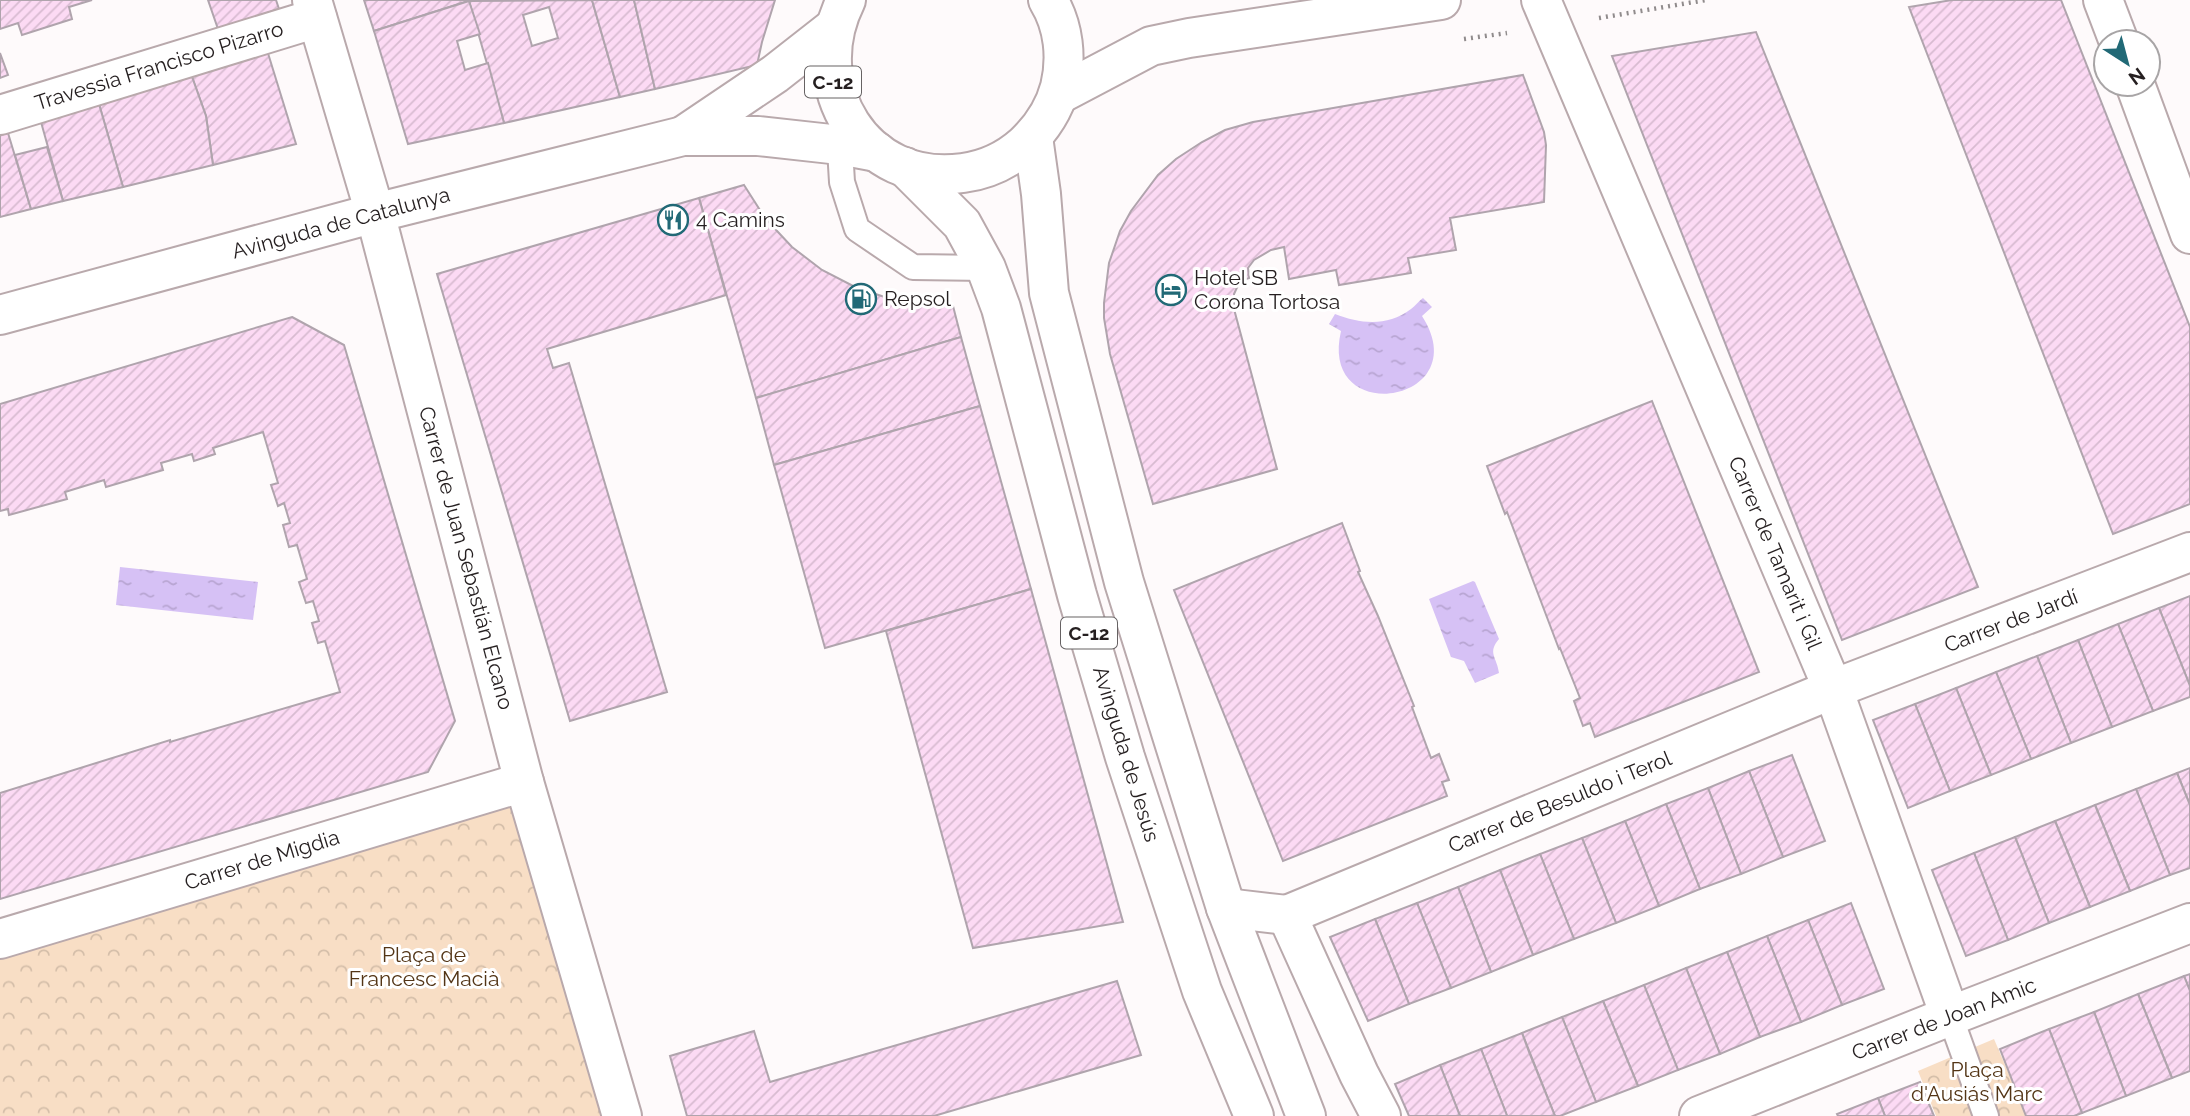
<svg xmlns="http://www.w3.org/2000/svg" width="2190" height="1116" font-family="Raleway,sans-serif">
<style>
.park{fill:url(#park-crowns)}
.water{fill:url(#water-ripples)}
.building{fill:url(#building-hatch);stroke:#b0a4ad;stroke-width:2;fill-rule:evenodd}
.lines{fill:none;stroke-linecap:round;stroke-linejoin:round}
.lane-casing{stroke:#b9a9ac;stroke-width:28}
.street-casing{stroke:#b9a9ac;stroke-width:42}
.secondary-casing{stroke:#b9a9ac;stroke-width:42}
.primary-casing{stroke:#b9a9ac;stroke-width:42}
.path{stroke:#908b8c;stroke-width:4.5;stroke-dasharray:2 5;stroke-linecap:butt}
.lane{stroke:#fff;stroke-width:24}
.street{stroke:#fff;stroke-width:38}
.secondary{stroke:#fff;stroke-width:38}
.primary{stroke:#fff;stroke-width:38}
.labels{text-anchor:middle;stroke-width:6;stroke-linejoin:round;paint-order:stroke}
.shield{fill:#fff;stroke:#666263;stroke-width:2}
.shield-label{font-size:19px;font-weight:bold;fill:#251f20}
.street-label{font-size:21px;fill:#251f20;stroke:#fff}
.poi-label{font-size:21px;fill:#251f20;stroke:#fff;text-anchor:start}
.park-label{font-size:21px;fill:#533516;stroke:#fff}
</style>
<defs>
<pattern id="park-crowns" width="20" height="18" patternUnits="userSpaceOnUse" patternTransform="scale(1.75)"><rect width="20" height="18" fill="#f8dec5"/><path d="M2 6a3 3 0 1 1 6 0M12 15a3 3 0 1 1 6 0" fill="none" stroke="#d4bea9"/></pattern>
<pattern id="water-ripples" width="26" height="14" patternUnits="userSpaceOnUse" patternTransform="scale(1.75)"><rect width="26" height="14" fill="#d6c1f5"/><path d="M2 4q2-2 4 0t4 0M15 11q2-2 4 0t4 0" fill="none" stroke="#b8a5d2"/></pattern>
<pattern id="building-hatch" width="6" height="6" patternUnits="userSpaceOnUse" patternTransform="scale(1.75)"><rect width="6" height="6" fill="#fcdaf4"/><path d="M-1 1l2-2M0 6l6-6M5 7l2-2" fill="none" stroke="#d8bbd1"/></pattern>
</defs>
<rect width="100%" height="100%" fill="#fefafb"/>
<g class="park">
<polygon points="524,782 622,1116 0,1116 0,939"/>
<polygon points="1994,1039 2027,1116 1936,1116 1918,1071"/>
</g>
<g class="water">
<path d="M1423 298 1432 307 1422 316C1478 403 1318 429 1341 331L1329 324 1335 314C1361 324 1387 327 1411 309 1415 306 1419 301 1423 298Z"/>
<polygon points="120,567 258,582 253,620 116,605"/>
<path d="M1473 581 1475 582 1499 639C1487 653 1497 657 1499 673L1475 683 1464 661 1451 657 1429 599Z"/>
</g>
<g class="building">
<polygon points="0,0 92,0 69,7 72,19 22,35 18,23 0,29"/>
<polygon points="208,0 276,0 279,9 218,29"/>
<polygon points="364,0 471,0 374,31"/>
<path d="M592 0 620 97 504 123 469 1ZM549 7 558 38 532 46 523 15Z"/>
<polygon points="592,0 634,0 655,89 620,97"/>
<polygon points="634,0 775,0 762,42 757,65 655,89"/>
<polygon points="1952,0 2061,0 2190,327 2190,504 2113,534 1909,7"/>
<polygon points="469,1 480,34 457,41 465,70 488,63 504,123 408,144 374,31"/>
<polygon points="1756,32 1978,587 1842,640 1612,56"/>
<polygon points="267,50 296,144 213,165 206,116 191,74"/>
<polygon points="0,53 8,75 0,78"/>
<polygon points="191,74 206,116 213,165 123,187 99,104"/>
<polygon points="1523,75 1544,132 1546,145 1544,202 1450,218 1456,250 1408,258 1411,273 1339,285 1336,270 1289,279 1284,247 1271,250 1254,260 1248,268 1249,278 1240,281 1234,294 1234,309 1277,469 1153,504 1110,354 1104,318 1104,303 1109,263 1120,231 1131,211 1158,175 1176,159 1202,142 1225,130 1253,122"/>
<polygon points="99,104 123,187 63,201 41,122"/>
<polygon points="8,133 31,209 0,217 0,135"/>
<polygon points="47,147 63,201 31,209 15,155"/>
<polygon points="744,185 765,218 778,232 792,247 822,270 857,288 894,300 913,304 953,306 961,337 756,398 699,198"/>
<polygon points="699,198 726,295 547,349 553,368 569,363 667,692 570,721 437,274"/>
<polygon points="292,317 344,345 455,721 428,772 0,899 0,793 170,740 170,742 340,692 325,641 318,643 312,623 319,621 313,601 306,603 299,582 307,579 297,545 289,547 283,525 290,523 284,503 278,506 271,485 278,483 263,432 213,448 215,454 194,461 192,454 161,463 163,470 106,487 104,480 65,492 67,499 9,515 8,509 0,511 0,404"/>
<polygon points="961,337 980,406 774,465 756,398"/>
<polygon points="1652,401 1759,672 1595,737 1590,723 1583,726 1574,701 1580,698 1560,648 1559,649 1507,512 1505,514 1487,466"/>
<polygon points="980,406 1031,589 825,648 774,465"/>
<polygon points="1342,523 1360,571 1358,572 1378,616 1414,706 1412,707 1431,758 1439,754 1449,780 1442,782 1447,796 1283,861 1174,590"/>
<polygon points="1031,589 1123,922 973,948 886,631"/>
<polygon points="2190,596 2190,686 2159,608"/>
<polygon points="2159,608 2190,686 2190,697 2153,711 2118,624"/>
<polygon points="2118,624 2153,711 2112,727 2078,640"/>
<polygon points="2078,640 2112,727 2071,743 2037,656"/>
<polygon points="2037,656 2071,743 2031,759 1996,672"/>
<polygon points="1996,672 2031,759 1991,775 1956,688"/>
<polygon points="1956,688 1991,775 1950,791 1915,704"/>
<polygon points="1915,704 1950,791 1908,808 1873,720"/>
<polygon points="1792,755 1825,841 1783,857 1749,771"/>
<polygon points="2190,768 2190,805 2177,773"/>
<polygon points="1749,771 1783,857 1741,874 1708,788"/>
<polygon points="2177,773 2190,805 2190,868 2170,875 2136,789"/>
<polygon points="1708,788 1741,874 1700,889 1666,804"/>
<polygon points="2136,789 2170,875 2130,891 2095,805"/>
<polygon points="1666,804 1700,889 1659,906 1625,821"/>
<polygon points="2095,805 2130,891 2090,907 2055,821"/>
<polygon points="1625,821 1659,906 1616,923 1582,838"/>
<polygon points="2055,821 2090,907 2049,923 2015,837"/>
<polygon points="2015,837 2049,923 2008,940 1974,853"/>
<polygon points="1582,838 1616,923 1574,939 1540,854"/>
<polygon points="1974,853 2008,940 1966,956 1932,870"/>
<polygon points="1540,854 1574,939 1533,955 1500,870"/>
<polygon points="1500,870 1533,955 1491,972 1458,887"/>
<polygon points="1458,887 1491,972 1451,988 1417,903"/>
<polygon points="1417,903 1451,988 1409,1004 1375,919"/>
<polygon points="1851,903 1884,989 1842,1005 1808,920"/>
<polygon points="1375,919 1409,1004 1368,1021 1330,937"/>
<polygon points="1808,920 1842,1005 1801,1022 1767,936"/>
<polygon points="1767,936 1801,1022 1760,1037 1727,952"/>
<polygon points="1727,952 1760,1037 1720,1054 1686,968"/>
<polygon points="1686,968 1720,1054 1678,1070 1644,985"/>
<polygon points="2190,974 2190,991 2184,976"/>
<polygon points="2184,976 2190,991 2190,1071 2172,1078 2138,994"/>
<polygon points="1117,981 1141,1055 934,1116 687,1116 670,1056 754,1031 770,1082"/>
<polygon points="1644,985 1678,1070 1638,1086 1603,1001"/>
<polygon points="2138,994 2172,1078 2126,1096 2094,1012"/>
<polygon points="1603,1001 1638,1086 1596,1102 1562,1017"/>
<polygon points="2094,1012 2126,1096 2082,1113 2049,1029"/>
<polygon points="1562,1017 1596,1102 1560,1116 1555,1116 1522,1033"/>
<polygon points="2049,1029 2082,1113 2074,1116 2026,1116 2000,1049"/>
<polygon points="1522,1033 1529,1052 1555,1116 1507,1116 1506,1113 1481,1049"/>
<polygon points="1481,1049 1506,1113 1507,1116 1460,1116 1440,1065"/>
<polygon points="1440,1065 1460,1116 1409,1116 1395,1084"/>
<polygon points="1920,1082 1934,1116 1885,1116 1878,1098"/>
<polygon points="1878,1098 1885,1116 1838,1116 1837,1114"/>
</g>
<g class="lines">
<g class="lane-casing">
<g id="lane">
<polyline points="839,132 842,182 857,229 913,267 986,268"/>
<polyline points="1950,1016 1986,1116"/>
</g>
</g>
<g class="street-casing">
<g id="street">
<polyline points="312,0 375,213 524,782 622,1116"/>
<polyline points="1541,0 1833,689 1950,1016"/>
<polyline points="2103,0 2119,42"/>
<polyline points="2135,84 2190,234"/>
<polyline points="0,115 317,18"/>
<polyline points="1226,908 1287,915"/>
<polyline points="1287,915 1833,689 2190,552"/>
<polyline points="1287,915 1359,1074 1381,1116"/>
<polyline points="0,939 524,782"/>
<polyline points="1699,1116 1950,1016 2190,923"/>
</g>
</g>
<g class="secondary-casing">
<g id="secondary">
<polyline points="1058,95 1151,46 1189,38 1441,0"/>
<polyline points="683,136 775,74 835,27"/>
<polyline points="0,315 375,213 683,136 758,136 840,145 877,152"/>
</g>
</g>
<g class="primary-casing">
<g id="primary">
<path d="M846 0C803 86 863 187 963 173 986 170 1007 160 1024 145 1041 129 1054 110 1060 87 1067 58 1064 26 1048 0"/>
<polyline points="1033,137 1041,194 1049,293 1124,582 1226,908 1306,1116"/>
<polyline points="905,167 962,224 986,268 1001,308 1077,595 1125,757 1202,991 1254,1116"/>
</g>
</g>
<g class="path">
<polyline points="1599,18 1706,0"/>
<polyline points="1464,39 1507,33"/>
</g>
<use href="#lane" class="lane"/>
<use href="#street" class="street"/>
<use href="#secondary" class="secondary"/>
<use href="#primary" class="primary"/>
</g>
<defs>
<g id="restaurant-ring" transform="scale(1.575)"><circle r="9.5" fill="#fff" stroke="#216976" stroke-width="1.5"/><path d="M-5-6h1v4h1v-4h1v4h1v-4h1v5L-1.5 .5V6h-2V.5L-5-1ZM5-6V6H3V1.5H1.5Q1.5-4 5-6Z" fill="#216976"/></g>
<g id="hotel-ring" transform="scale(1.575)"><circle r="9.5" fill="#fff" stroke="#216976" stroke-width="1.5"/><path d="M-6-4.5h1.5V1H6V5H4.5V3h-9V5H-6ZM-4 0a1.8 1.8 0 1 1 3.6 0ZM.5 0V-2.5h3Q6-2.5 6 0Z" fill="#216976"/></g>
<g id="fuel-ring" transform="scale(1.575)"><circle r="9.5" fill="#fff" stroke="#216976" stroke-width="1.5"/><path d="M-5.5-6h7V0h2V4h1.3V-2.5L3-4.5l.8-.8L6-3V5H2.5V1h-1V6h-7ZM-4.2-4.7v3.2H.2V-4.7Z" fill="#216976"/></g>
</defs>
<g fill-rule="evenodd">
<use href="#restaurant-ring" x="673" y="220"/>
<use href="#hotel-ring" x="1171" y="290"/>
<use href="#fuel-ring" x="861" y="299"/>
</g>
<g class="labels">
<g class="shield">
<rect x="805" y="66.5" width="56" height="31" rx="5"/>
<rect x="1061" y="617.5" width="56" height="31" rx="5"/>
</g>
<g class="shield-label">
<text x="833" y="89">C-12</text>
<text x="1089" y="640">C-12</text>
</g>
<g class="street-label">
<text transform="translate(159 66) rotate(-17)" y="7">Travessia Francisco Pizarro</text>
<text transform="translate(341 223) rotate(-15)" y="7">Avinguda de Catalunya</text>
<text transform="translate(1775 553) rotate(67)" y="7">Carrer de Tamarit i Gil</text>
<text transform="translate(466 558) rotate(75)" y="7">Carrer de Juan Sebastián Elcano</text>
<text transform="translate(2011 621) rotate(-21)" y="7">Carrer de Jardí</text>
<text transform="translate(1126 754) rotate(73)" y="7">Avinguda de Jesús</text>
<text transform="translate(1560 802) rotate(-22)" y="7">Carrer de Besuldo i Terol</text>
<text transform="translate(262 860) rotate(-17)" y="7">Carrer de Migdia</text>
<text transform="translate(1944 1019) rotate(-21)" y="7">Carrer de Joan Amic</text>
</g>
<g class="poi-label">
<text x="696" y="227">4 Camins</text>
<text x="1194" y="285">Hotel SB<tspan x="1194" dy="24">Corona Tortosa</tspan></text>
<text x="884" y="306">Repsol</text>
</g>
<g class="park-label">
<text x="424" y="962">Plaça de<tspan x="424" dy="24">Francesc Macià</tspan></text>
<text x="1977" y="1077">Plaça<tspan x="1977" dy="24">d'Ausiás Marc</tspan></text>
</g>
</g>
<g transform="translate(2127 63) rotate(144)"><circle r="33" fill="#ffffff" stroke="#a8a5a6" stroke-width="2"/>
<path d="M0-5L12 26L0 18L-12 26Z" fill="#216976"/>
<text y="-10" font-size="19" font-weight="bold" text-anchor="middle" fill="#251f20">N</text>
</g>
</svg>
